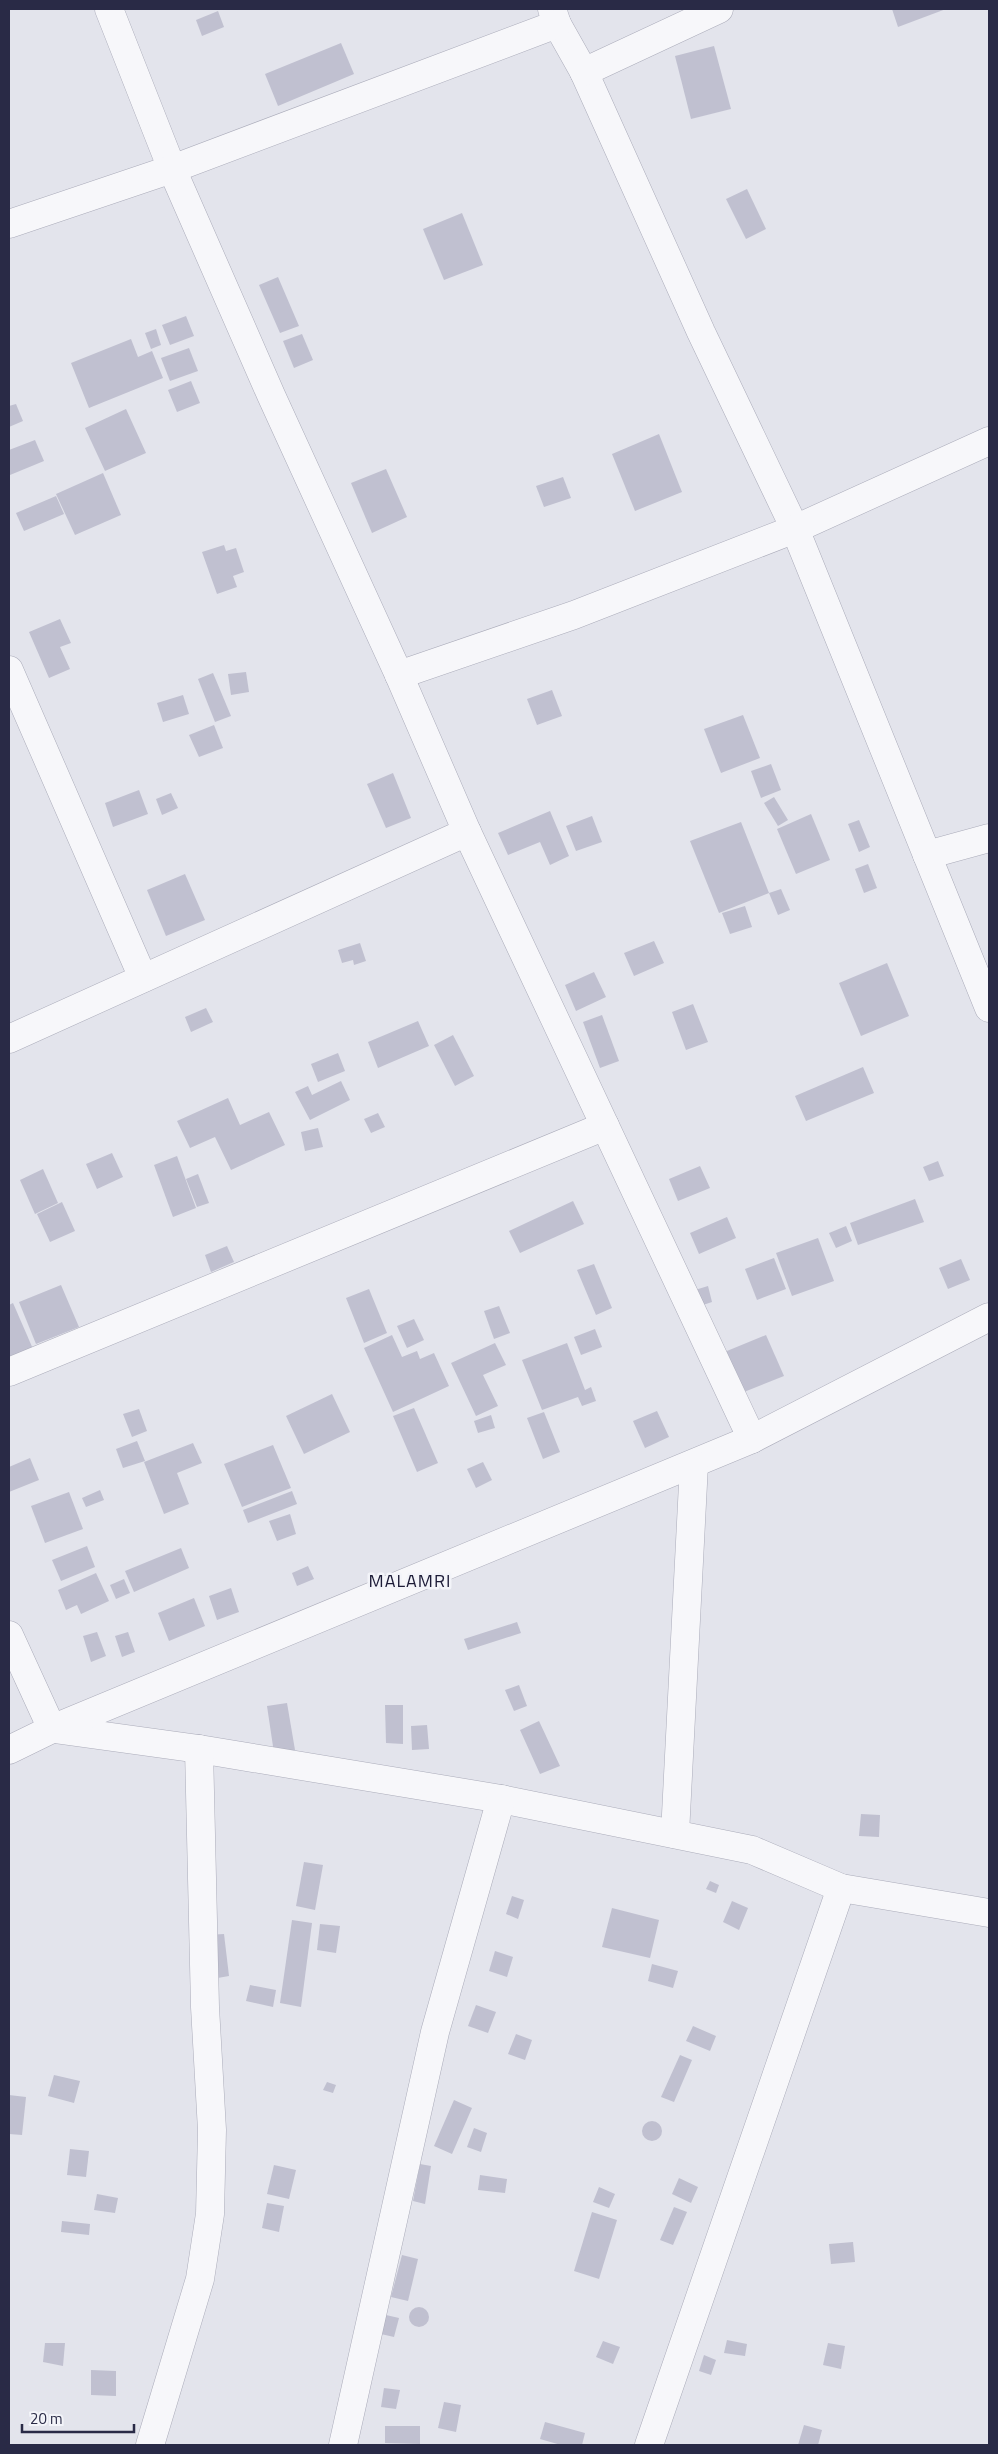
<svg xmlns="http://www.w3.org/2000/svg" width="998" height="2454" font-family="'Titillium Web',sans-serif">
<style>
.building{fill:#c0c0d0}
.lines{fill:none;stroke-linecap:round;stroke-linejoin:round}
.street-casing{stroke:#abacba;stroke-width:29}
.street{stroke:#f7f7fa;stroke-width:28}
.labels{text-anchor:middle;stroke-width:5;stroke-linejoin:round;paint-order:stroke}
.quarter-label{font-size:18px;letter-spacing:1px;fill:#1c1b37;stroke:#f3f4f9}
</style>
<rect width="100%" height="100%" fill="#e3e4ec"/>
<g class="building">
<polygon points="892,9 946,9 898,27"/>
<polygon points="218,11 224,27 202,36 196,20"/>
<polygon points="341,43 354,74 278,106 265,74"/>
<polygon points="714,46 731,109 691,119 675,56"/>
<polygon points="747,189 766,229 746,239 726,199"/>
<polygon points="462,213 483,265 444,280 423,229"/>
<polygon points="278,277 299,326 280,333 259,285"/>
<polygon points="186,316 194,336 170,345 162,325"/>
<polygon points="156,329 161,345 151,349 145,333"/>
<polygon points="302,334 313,360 294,368 283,341"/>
<polygon points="131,339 138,357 152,351 163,378 89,408 71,363"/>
<polygon points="189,348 198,371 170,381 161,358"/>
<polygon points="191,381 200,403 177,412 168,390"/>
<polygon points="16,404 23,421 9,427 9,406"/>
<polygon points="126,409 146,453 105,471 85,428"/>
<polygon points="659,434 682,492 635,511 612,454"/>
<polygon points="35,440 44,461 10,475 9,450"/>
<polygon points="386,469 407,517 372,533 351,483"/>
<polygon points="103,473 121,515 75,535 56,494"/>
<polygon points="563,477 571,498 544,507 536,486"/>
<polygon points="56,496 64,514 24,531 16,513"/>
<polygon points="224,545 226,551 236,548 244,572 233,576 237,587 217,594 202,552"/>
<polygon points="60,619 71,643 60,647 70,669 49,678 29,632"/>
<polygon points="246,672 249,692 231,695 228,674"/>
<polygon points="213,673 231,716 215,722 198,679"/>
<polygon points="552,690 562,716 537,725 527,699"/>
<polygon points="183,695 189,714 163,722 157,703"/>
<polygon points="743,715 760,758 721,773 704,729"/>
<polygon points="214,725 223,748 199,757 189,735"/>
<polygon points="771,764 781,790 761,798 751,771"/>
<polygon points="393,773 411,818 386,828 367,784"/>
<polygon points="139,790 148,814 113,827 105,803"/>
<polygon points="171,793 178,808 162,815 156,799"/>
<polygon points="774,797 788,820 778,826 764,803"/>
<polygon points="550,811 569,856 550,865 540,842 508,855 498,833"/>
<polygon points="811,814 830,860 796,874 777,829"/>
<polygon points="592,816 602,842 576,851 566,826"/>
<polygon points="859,820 870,847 859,852 848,824"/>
<polygon points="741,822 769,893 719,913 690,841"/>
<polygon points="868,864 877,888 864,893 855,869"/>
<polygon points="185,874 205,920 166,936 147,890"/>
<polygon points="781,889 790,910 778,915 769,893"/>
<polygon points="745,906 752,927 730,934 722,913"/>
<polygon points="654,941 664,963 634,976 624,953"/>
<polygon points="360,943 366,961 354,965 353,960 342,963 338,950"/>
<polygon points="887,963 909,1016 861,1036 839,983"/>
<polygon points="594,972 606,997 576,1011 565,985"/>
<polygon points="693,1004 708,1042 686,1050 672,1012"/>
<polygon points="206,1008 213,1022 191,1032 185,1017"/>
<polygon points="602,1015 619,1061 600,1068 583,1022"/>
<polygon points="418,1021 429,1046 378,1068 368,1042"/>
<polygon points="453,1035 474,1076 455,1086 434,1045"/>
<polygon points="338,1053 345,1071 318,1082 311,1064"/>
<polygon points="863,1067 874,1093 806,1121 795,1096"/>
<polygon points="341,1081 350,1100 310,1120 295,1092 308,1086 312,1095"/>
<polygon points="228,1098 240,1125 269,1112 285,1145 231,1170 215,1137 190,1148 177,1121"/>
<polygon points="378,1113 385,1127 371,1133 364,1119"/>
<polygon points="318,1128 323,1147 305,1151 301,1132"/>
<polygon points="112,1153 123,1177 97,1189 86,1164"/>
<polygon points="177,1156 196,1208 173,1217 154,1165"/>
<polygon points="938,1161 944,1176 929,1181 923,1167"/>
<polygon points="700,1166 710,1188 678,1201 669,1179"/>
<polygon points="43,1169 58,1203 35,1214 20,1180"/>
<polygon points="198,1174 209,1203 197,1207 186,1179"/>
<polygon points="915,1199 924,1222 858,1245 850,1223"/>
<polygon points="573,1201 584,1224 520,1253 509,1231"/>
<polygon points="62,1202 75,1231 50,1242 37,1214"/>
<polygon points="727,1217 736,1238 699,1254 690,1233"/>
<polygon points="846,1226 852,1241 836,1248 829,1233"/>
<polygon points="818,1238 834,1281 792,1296 776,1253"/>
<polygon points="227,1246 234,1262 211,1272 205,1255"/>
<polygon points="774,1258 786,1289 757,1300 745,1269"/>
<polygon points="961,1259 970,1280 948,1289 939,1268"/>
<polygon points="594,1264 612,1308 596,1315 577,1270"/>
<polygon points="61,1285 79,1327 36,1344 19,1302"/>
<polygon points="708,1286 712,1302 700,1306 695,1290"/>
<polygon points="369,1289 387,1333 364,1343 346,1298"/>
<polygon points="13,1303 33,1349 10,1358 9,1305"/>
<polygon points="499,1306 510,1333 494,1339 484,1311"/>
<polygon points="414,1319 424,1340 407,1348 397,1326"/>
<polygon points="595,1329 602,1347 581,1355 574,1337"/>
<polygon points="392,1335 402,1357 417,1351 420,1359 434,1353 449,1386 393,1412 364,1348"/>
<polygon points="766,1335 784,1376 739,1394 722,1353"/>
<polygon points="495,1343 506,1365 483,1375 498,1406 476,1416 451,1363"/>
<polygon points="567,1343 585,1390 591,1387 596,1401 582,1406 578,1397 542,1410 522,1360"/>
<polygon points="332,1394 350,1432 304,1454 286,1416"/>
<polygon points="414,1408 438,1463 417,1472 393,1416"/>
<polygon points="139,1409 147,1431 132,1437 123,1414"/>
<polygon points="657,1411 669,1437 645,1448 633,1421"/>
<polygon points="544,1412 560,1452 543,1459 527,1418"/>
<polygon points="491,1415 495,1428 478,1433 474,1421"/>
<polygon points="137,1441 145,1461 123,1468 116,1449"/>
<polygon points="193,1443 202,1463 177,1473 189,1504 164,1514 144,1462"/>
<polygon points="273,1445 291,1488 242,1507 224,1464"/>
<polygon points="30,1458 39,1480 9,1492 9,1467"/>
<polygon points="483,1462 492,1480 476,1488 467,1469"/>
<polygon points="100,1490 104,1500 86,1507 82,1498"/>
<polygon points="292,1491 297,1504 248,1523 243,1510"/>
<polygon points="69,1492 83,1529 45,1543 31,1506"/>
<polygon points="290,1514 296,1534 277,1541 269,1521"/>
<polygon points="87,1546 95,1567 61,1581 52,1560"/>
<polygon points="181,1548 189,1568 134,1592 125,1571"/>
<polygon points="308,1566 314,1579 297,1586 292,1573"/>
<polygon points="96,1573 109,1601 81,1614 77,1605 66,1610 58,1590"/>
<polygon points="124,1579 130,1593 116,1599 110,1585"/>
<polygon points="231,1588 239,1612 217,1620 209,1596"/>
<polygon points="194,1598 205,1626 169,1641 158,1613"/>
<polygon points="517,1622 521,1633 468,1650 464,1639"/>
<polygon points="97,1632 106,1656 91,1662 83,1636"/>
<polygon points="128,1632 135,1652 122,1657 115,1636"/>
<polygon points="519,1685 527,1706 514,1711 505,1690"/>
<polygon points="287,1703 295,1750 274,1753 267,1706"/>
<polygon points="385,1705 403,1705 403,1744 386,1743"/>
<polygon points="539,1721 560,1766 540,1774 520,1730"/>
<polygon points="427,1725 429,1749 412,1750 411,1726"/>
<polygon points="861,1814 880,1815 879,1837 859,1836"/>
<polygon points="304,1862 323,1865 315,1910 296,1906"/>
<polygon points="710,1881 719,1885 716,1893 706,1889"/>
<polygon points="512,1896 524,1900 518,1919 506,1914"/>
<polygon points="732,1901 748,1908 739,1930 723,1922"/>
<polygon points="612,1908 659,1920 650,1958 602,1947"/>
<polygon points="292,1920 312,1923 301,2007 280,2003"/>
<polygon points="320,1924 340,1926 336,1953 317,1950"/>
<polygon points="224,1934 229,1976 212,1979 206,1935"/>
<polygon points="495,1951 513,1957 507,1977 489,1971"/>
<polygon points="652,1964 678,1971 673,1988 648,1981"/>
<polygon points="250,1985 276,1990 273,2007 246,2001"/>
<polygon points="476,2005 496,2012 488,2033 468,2026"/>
<polygon points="693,2026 716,2036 710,2051 686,2041"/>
<polygon points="516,2034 532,2040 525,2060 508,2054"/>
<polygon points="680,2055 692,2060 674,2102 661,2097"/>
<polygon points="54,2075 80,2081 74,2103 48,2096"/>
<polygon points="327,2082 336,2085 333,2093 323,2090"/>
<polygon points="9,2095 26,2097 22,2135 9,2134"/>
<polygon points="454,2100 472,2108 452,2154 434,2146"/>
<circle cx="652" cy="2131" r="10"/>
<polygon points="474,2128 487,2133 481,2152 467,2147"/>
<polygon points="70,2149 89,2151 86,2177 67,2175"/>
<polygon points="420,2164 431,2166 425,2204 413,2201"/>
<polygon points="274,2165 296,2170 289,2199 267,2194"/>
<polygon points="480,2175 507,2179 505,2193 478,2190"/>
<polygon points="679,2178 698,2187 691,2203 672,2194"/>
<polygon points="599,2187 615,2194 609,2208 593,2202"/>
<polygon points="97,2194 118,2198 115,2213 94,2210"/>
<polygon points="267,2203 284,2206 279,2232 262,2228"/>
<polygon points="674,2207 687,2212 673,2245 660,2240"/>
<polygon points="592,2212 617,2220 599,2279 574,2271"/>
<polygon points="62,2221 90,2224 89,2235 61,2232"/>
<polygon points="853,2242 855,2262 831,2264 829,2244"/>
<polygon points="402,2255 418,2259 408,2301 391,2297"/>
<circle cx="419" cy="2317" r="10"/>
<polygon points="386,2315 399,2318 394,2337 381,2334"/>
<polygon points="727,2340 747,2344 745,2356 724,2353"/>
<polygon points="603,2341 620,2347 613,2364 596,2357"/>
<polygon points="45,2343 65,2343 63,2366 43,2362"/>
<polygon points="828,2343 845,2346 841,2369 823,2365"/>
<polygon points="704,2355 716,2360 711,2375 699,2371"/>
<polygon points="91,2370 116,2371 116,2396 91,2395"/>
<polygon points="384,2388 400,2390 396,2409 381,2407"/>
<polygon points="444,2402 461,2405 456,2432 438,2428"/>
<polygon points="545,2422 585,2433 582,2445 561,2445 540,2439"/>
<polygon points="804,2425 822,2430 818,2445 798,2445"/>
<polygon points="385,2426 420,2426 420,2444 385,2443"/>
</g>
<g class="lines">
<g class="street-casing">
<g id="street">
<polyline points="109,9 172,169 271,395 399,675 467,832 752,1439"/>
<polyline points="552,9 557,24 584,72 701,332 795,529 989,1008"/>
<polyline points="584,72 719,9"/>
<polyline points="9,224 172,169 557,24"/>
<polyline points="9,670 143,978"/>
<polyline points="399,675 574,615 795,529 989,441"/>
<polyline points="927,855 989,838"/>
<polyline points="9,1039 467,832"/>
<polyline points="9,1372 605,1126"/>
<polyline points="9,1635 52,1729"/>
<polyline points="54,1729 199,1749 501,1799 752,1850 841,1888 989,1913"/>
<polyline points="9,1750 52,1729 752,1439 989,1317"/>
<polyline points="675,1834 694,1464"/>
<polyline points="150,2445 200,2279 210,2214 212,2130 205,2007 199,1749"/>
<polyline points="343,2445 435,2032 501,1799"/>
<polyline points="649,2445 841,1888"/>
</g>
</g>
<use href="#street" class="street"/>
</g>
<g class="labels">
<g class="quarter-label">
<text x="410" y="1587">MALAMRI</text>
</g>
</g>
<rect width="998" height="2454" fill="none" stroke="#292a46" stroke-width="20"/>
<path d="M22 2424v8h112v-8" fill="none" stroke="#292a46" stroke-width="2.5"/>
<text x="30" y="2424" font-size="15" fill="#292a46" stroke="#f3f4f9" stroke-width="4" paint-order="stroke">20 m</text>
</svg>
